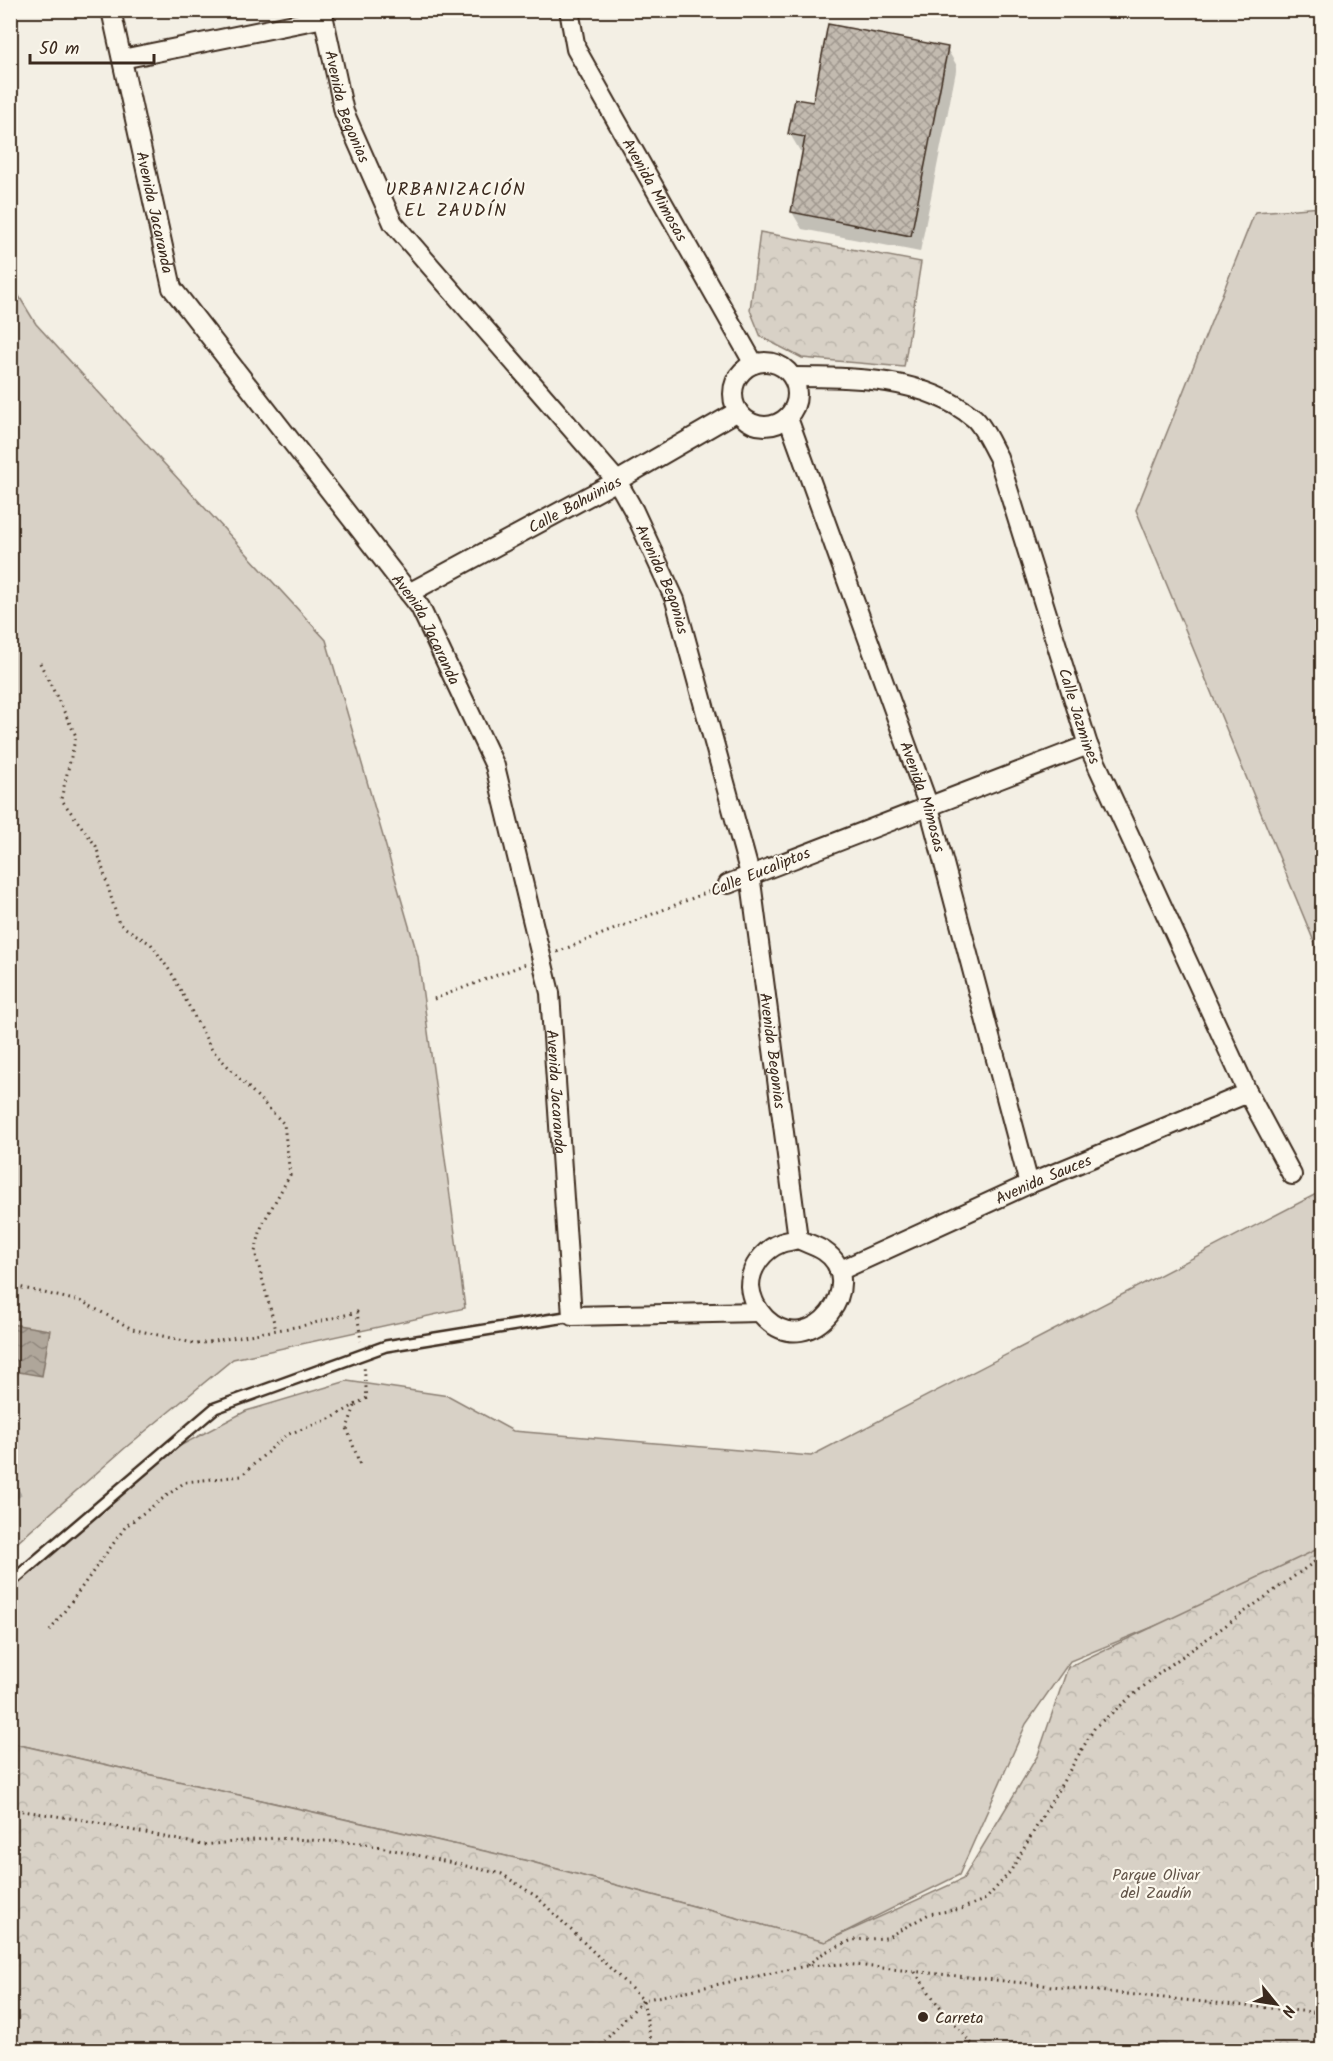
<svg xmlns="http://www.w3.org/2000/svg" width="1333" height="2061" font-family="Kalam,sans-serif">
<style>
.green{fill:#d8d1c6;stroke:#8a7e72;stroke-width:1.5}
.forest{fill:url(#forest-crowns);stroke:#8a7e72;stroke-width:1.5}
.water{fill:url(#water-waves);stroke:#817468;stroke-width:1.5}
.shadow{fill:#0003}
.building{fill:url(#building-cross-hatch);stroke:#3b2a1e;stroke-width:1.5}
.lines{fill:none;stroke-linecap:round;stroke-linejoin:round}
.lane-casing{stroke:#3b2a1e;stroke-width:14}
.street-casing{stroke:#3b2a1e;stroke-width:22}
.path{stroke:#3b2a1e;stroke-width:3;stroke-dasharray:1.5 4.5;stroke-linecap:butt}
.lane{stroke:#fbf7ec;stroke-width:9}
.street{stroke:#fbf7ec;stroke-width:18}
.poi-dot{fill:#3b2a1e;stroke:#fbf7ec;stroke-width:2}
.labels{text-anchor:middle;stroke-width:4.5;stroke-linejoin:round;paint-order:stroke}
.street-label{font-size:16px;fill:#3b2a1e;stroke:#fbf7ec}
.park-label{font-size:16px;fill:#625448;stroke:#fbf7ec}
.poi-label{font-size:16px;fill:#3b2a1e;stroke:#fbf7ec;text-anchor:start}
.neighbourhood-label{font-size:18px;letter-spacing:1.5px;fill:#3b2a1e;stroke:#fbf7ec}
</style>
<defs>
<pattern id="forest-crowns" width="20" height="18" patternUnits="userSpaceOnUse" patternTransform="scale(1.5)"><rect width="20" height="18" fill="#d8d1c6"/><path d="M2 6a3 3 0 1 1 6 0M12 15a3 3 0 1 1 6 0" fill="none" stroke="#bab4aa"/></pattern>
<pattern id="water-waves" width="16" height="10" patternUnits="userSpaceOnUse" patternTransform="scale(1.5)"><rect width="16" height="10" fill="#afa69a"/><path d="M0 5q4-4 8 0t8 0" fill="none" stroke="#90877d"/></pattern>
<pattern id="building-cross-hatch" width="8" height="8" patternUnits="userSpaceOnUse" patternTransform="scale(1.5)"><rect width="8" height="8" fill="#c3bbb0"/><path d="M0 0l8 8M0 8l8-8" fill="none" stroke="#a0988f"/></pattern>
</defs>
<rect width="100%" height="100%" fill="#f3efe4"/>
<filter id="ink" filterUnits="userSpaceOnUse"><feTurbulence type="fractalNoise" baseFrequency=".0167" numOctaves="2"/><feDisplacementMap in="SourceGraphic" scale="12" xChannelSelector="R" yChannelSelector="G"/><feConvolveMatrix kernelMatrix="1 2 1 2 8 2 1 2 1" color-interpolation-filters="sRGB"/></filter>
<g filter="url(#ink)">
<g class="green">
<polygon points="1322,207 1322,961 1136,510 1255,212"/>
<polygon points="10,257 17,293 36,324 326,640 418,957 465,1308 233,1359 125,1448 11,1548"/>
<polygon points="1320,1192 1322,1197 1322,1553 1303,1565 1070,1661 1026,1724 959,1875 825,1942 528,1861 11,1743 11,1589 174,1449 246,1411 347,1381 449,1396 513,1431 811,1456"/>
</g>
<g class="forest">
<polygon points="760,232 921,262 904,367 802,358 761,337 750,310"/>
<polygon points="1322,1547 1322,2050 11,2050 11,1743 528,1861 825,1942 963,1879 1038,1755 1068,1667"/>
</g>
<polygon class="water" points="11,1324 50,1330 42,1376 19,1372 11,1381"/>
<g class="shadow">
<polygon points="947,49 957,66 920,252 802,229 792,212 804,151 800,151 790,134 814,104"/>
<polygon points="10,1476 22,1495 10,1504"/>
</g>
<polygon class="building" points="828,24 948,47 911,236 791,212 805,137 788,134 795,99 813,102"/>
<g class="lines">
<g class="lane-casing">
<polyline id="lane" points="10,1583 215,1408 386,1346 572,1316"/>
</g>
<g class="street-casing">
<g id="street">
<path id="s1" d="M111 10 172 288 420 607 495 766 550 993 572 1316 759 1312"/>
<path id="s2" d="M322 10 344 112 393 223 617 481 634 511 675 600 750 874 798 1239"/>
<path id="s3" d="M569 10 576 49 754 364"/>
<polyline points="122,59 324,18"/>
<circle cx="765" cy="394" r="32"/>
<path id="s4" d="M793 377C854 377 924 377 974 418 984 427 991 445 998 457L1088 745 1248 1093 1292 1175"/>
<path id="s5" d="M788 418 929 807 1029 1184"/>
<path id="s6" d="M409 593 617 481 738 411"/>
<polyline points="728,884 1088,745"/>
<path d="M798 1239C806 1243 816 1246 824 1251 871 1283 811 1362 766 1319 757 1310 751 1299 750 1286 750 1268 763 1250 781 1243 786 1241 793 1241 798 1239Z"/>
<path id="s7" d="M839 1271 1029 1184 1248 1093"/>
</g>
</g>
<g class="path">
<polyline points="340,15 358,10"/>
<polyline points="40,663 76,736 61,799 96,846 119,924 151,944 172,974 212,1050 284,1124 290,1175 262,1225 255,1252 276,1330"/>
<polyline points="557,952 713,890"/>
<polyline points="434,999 526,964"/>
<polyline points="10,1285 83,1302 132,1329 197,1344 306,1325 357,1312 361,1341"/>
<polyline points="355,1406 347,1428 360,1465"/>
<polyline points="50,1631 126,1526 185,1482 241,1476 286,1435 332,1418 367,1398 364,1366"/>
<polyline points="10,1809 83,1820 203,1845 275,1838 362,1843 502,1874 537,1897 643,2000 653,2050"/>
<polyline points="807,1965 825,1952 852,1940 886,1938 929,1914 961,1909 986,1899 1010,1872 1095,1727 1162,1671 1317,1560 1322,1559"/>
<polyline points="915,1972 936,2002 977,2050"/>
<polyline points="596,2050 643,2000 806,1966 845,1964 1183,2000 1322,2013"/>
</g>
<use href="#lane" class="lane"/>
<use href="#street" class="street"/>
</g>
</g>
<circle class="poi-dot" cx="923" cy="2017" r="6"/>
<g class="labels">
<g class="street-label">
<text dy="6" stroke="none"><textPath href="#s2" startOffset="100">Avenida Begonias</textPath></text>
<text dy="6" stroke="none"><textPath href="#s3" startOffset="201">Avenida Mimosas</textPath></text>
<text dy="6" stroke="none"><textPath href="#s1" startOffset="207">Avenida Jacaranda</textPath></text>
<text dy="6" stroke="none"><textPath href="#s6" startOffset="188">Calle Bahuinias</textPath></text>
<text dy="6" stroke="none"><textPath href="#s2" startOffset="676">Avenida Begonias</textPath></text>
<text dy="6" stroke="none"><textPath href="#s1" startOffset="711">Avenida Jacaranda</textPath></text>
<text dy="6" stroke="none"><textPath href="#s4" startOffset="507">Calle Jazmines</textPath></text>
<text dy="6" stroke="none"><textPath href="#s5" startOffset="402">Avenida Mimosas</textPath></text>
<text transform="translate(760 871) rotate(-22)" y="6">Calle Eucaliptos</text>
<text dy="6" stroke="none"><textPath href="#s2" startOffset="1162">Avenida Begonias</textPath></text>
<text dy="6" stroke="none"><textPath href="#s1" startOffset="1197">Avenida Jacaranda</textPath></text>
<text dy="6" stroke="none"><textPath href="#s7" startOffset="224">Avenida Sauces</textPath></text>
</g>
<g class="park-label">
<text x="1156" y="1880">Parque Olivar<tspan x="1156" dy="18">del Zaudín</tspan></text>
</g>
<g class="poi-label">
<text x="935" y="2023">Carreta</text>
</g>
<g class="neighbourhood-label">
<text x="456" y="195">URBANIZACIÓN<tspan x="456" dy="21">EL ZAUDÍN</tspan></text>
</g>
</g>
<rect width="1333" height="2061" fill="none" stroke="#fbf7ec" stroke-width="36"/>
<rect x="18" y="18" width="1297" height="2025" fill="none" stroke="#3b2a1e" stroke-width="2" filter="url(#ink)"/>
<g transform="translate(1276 2004) rotate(120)" stroke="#fbf7ec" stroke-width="4.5" paint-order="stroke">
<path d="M0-4.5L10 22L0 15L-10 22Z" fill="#3b2a1e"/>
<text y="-9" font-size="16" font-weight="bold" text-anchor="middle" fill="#3b2a1e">N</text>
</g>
<path d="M30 54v9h124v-9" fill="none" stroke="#3b2a1e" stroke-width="3"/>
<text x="39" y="54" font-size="18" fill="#3b2a1e" stroke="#fbf7ec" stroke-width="4.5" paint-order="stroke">50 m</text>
</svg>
